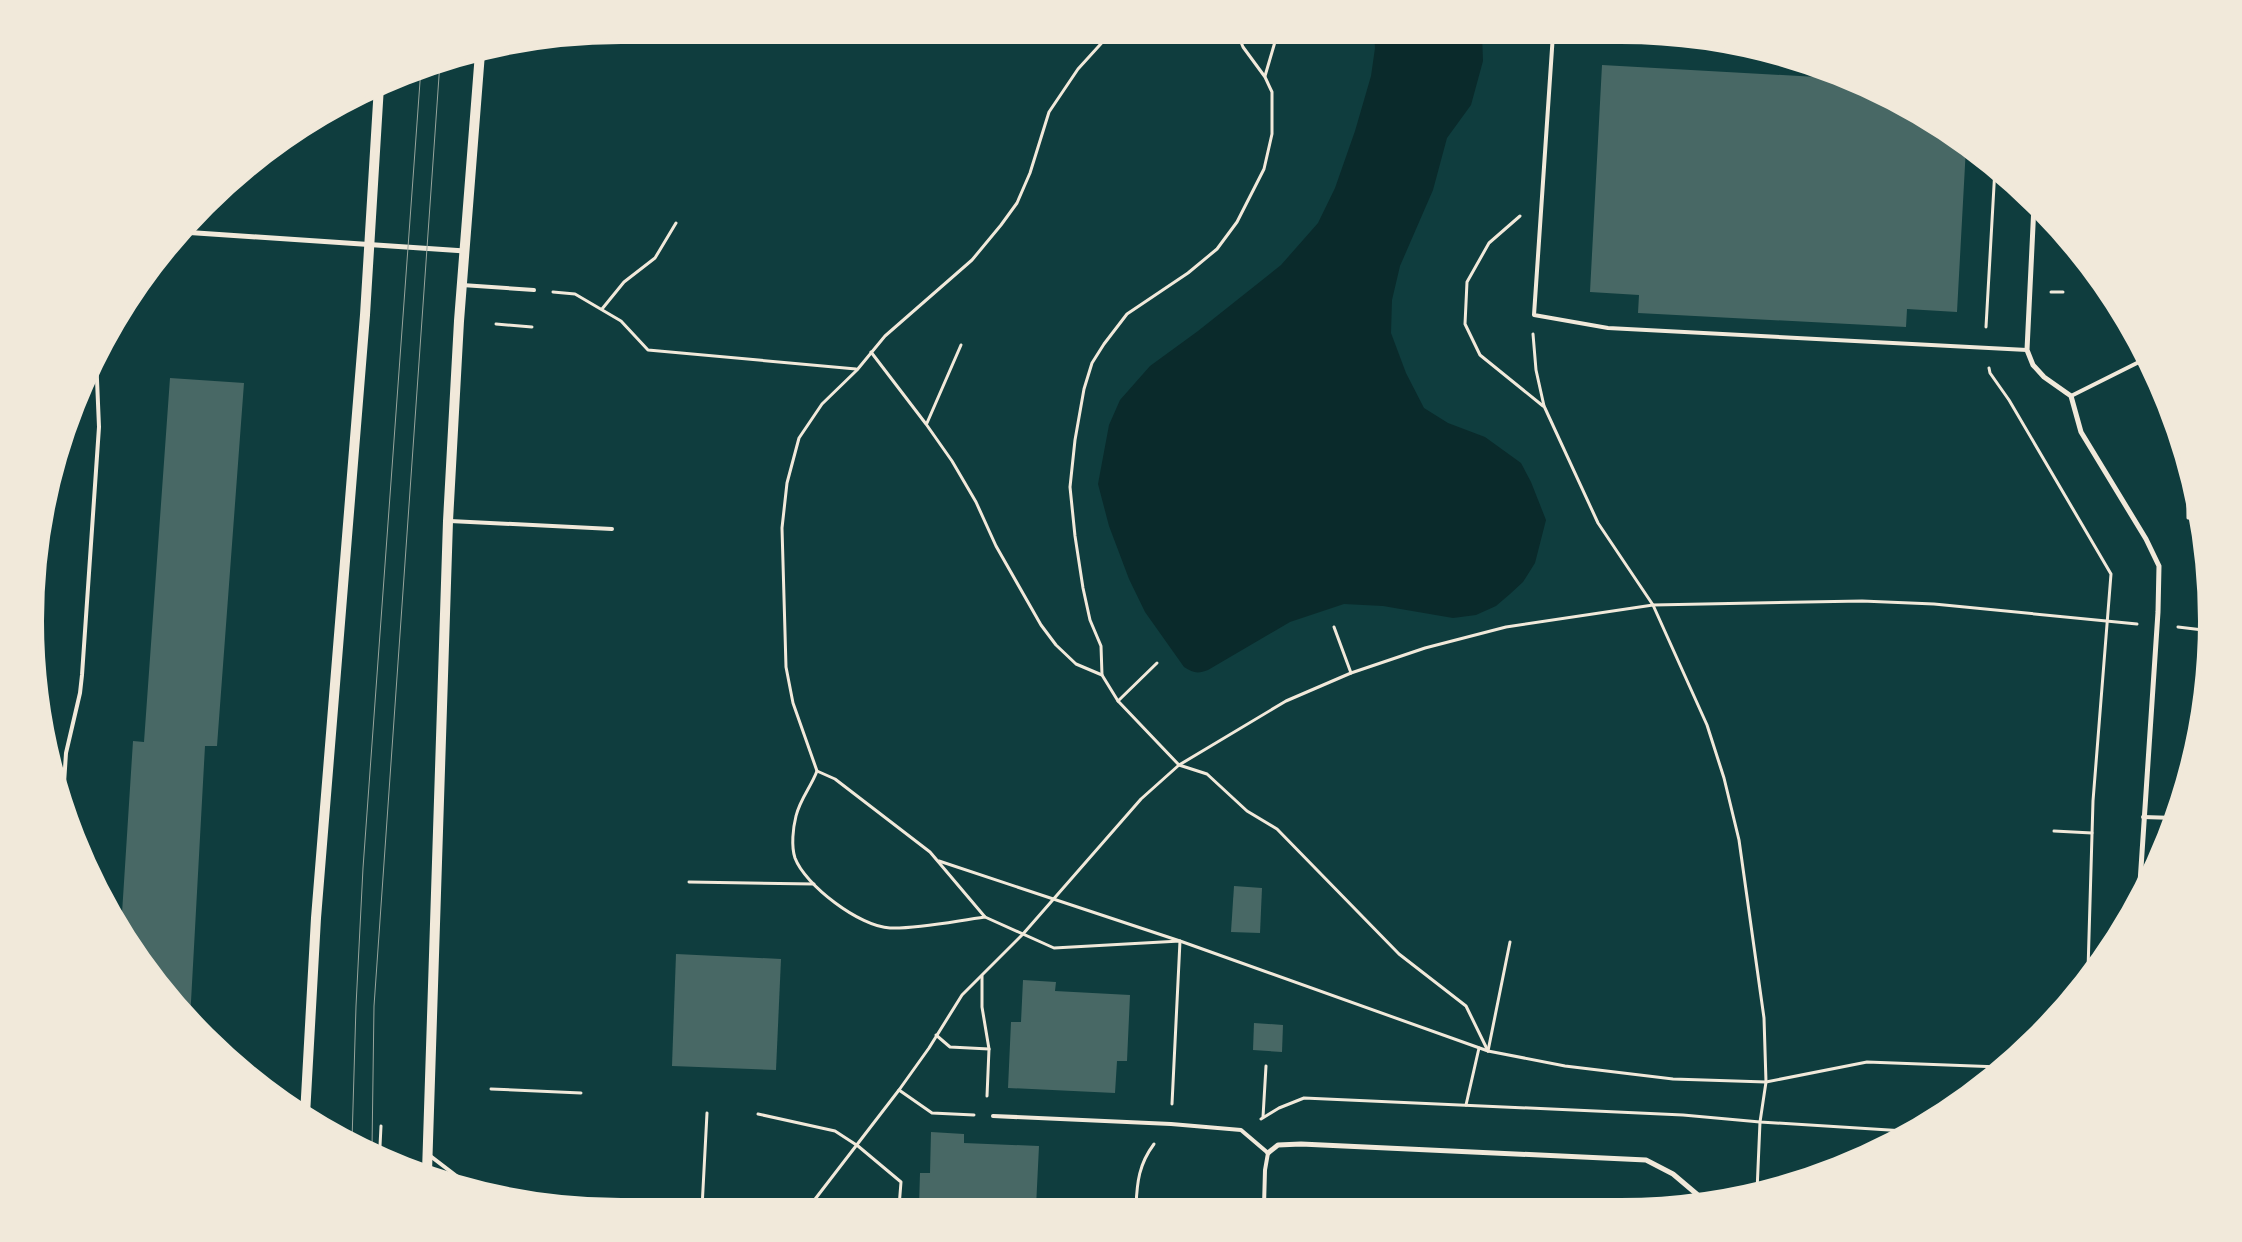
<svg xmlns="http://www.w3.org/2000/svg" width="2242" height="1242" font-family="'IBM Plex Serif',serif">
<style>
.water{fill:#0a2a2b}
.building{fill:#486865}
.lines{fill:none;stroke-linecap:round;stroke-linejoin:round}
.path{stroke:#f1e9da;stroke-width:3}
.service{stroke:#f1e9da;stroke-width:4}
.minor{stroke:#f1e9da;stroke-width:5}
.secondary{stroke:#f1e9da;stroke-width:10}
.tram{stroke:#97a49c;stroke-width:1}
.rim{fill:none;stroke:#f1e9da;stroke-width:6}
</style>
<rect width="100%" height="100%" fill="#0f3d3e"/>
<path class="water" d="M1482 34 1483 61 1471 105 1447 138 1433 190 1400 266 1392 300 1391 333 1406 373 1424 408 1448 423 1485 437 1521 463 1531 482 1546 520 1535 563 1523 582 1510 594 1496 606 1476 615 1453 618 1383 606 1344 604 1290 622 1208 670C1198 674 1193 673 1184 667L1145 612 1129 579 1109 526 1098 484 1109 425 1120 400 1150 366 1198 331 1281 265 1318 223 1335 188 1355 131 1371 76 1375 48 1374 35Z"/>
<g class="building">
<polygon points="1602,65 1834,78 1915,111 1966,147 1957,312 1907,309 1906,327 1638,313 1639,295 1590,292"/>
<polygon points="170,378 244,383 217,746 205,746 190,1020 178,1009 121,929 133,741 144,742"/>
<polygon points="1234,886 1262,888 1260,933 1231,932"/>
<polygon points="676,954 781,959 776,1070 672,1066"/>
<polygon points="1023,980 1056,982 1055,991 1130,995 1127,1061 1117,1061 1115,1093 1008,1088 1011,1022 1021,1022"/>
<polygon points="1254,1023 1283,1025 1282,1052 1253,1050"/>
<polygon points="931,1132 964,1134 964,1143 1039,1146 1036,1207 919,1207 920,1173 930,1173"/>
</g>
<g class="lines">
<g class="path">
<polyline points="1108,36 1078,69 1049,112 1030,173 1017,203 1001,225 972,260 885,336 857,370 822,404 799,438 787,483 782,528 786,667 793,703 817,771 835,779 930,852 985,917 1054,948 1180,941 1488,1051 1565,1066 1673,1079 1766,1082 1867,1062 2000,1067"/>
<polyline points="1265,76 1277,35"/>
<polyline points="1520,216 1489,243 1467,282 1465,324 1480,355 1543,406"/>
<polyline points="553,292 575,294 621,321 648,350 856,369"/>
<polyline points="2051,292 2063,292"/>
<polyline points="602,309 624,282 655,258 676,223"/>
<polyline points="496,324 532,327"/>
<polyline points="1986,327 1995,168"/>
<polyline points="1533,334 1536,370 1544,406 1598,523 1653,605 1707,725 1724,778 1739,840 1764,1018 1766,1082 1760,1122 1757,1191"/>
<polyline points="871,352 926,424 952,461 976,502 996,546 1041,625 1056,645 1076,664 1102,675 1118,701 1179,765 1207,774 1247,811 1277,829 1399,954 1466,1006 1488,1051"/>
<polyline points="1989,368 1990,373 2009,400 2111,574 2093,801 2088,970"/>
<polyline points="927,423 961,345"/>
<polyline points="2187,463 2188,518 2198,519"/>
<polyline points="1334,627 1351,673"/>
<polyline points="2178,627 2203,630"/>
<polyline points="2202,643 2206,646"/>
<polyline points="1102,675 1101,646 1090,620 1083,588 1075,536 1070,487 1075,440 1084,389 1092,363 1104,344 1127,314 1188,273 1217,249 1237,222 1264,169 1272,134 1272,92 1265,77 1243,47 1238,35"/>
<polyline points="1118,701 1157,663"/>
<polyline points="2199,717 2200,716"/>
<path d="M817 771C811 787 800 799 796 816 793 828 791 846 795 858 805 885 860 927 890 928 919 929 955 921 985 917"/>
<polyline points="2054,831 2092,833"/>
<polyline points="939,861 1180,941 1172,1104"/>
<polyline points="689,882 814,884"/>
<polyline points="982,976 982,1007 989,1049"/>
<polyline points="936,1035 950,1047 989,1049 987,1096"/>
<polyline points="1488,1051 1510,942"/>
<polyline points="491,1089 581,1093"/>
<polyline points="899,1090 932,1113 974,1115"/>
<polyline points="1466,1105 1479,1048"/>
<polyline points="758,1114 835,1131 858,1146 901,1182 899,1207"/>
<polyline points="1263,1117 1266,1066"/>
<polyline points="1261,1119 1279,1108 1304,1098 1683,1115 1760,1122 1905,1131"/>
<polyline points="380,1146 381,1126"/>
<path d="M1136 1206C1137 1182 1139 1164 1154 1144"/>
<polyline points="809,1207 899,1090 929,1048 962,995 1023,934 1141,799 1179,765 1286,701 1351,673 1425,648 1506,627 1653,605 1862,601 1934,604 2137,624"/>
<polyline points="702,1208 707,1113"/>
</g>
<g class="service">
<polyline points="1553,34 1534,315 1608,328 2027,350"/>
<polyline points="462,285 534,290"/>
<polyline points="2071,396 2147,358"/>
<polyline points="450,521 612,529"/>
<polyline points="63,799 66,753 80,693 82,675 99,427 96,356"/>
<polyline points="2143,817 2175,818"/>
<polyline points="993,1116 1171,1124 1241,1130 1268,1153 1265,1170 1264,1206"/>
<polyline points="429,1155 476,1191"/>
</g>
<g class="minor">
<polyline points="2034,205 2027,350 2033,365 2044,377 2071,396 2081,432 2146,539 2159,566 2158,612 2139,898"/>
<polyline points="182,232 465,251"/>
<polyline points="1268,1153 1278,1145 1301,1144 1646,1160 1673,1174 1699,1196 1710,1201"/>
</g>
<g class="secondary">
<polyline points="305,1115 316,918 365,315 379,86"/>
<polyline points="427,1172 448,521 459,321 480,53"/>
</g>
<g class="tram">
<polyline points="352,1141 356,1006 363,868 421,68"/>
<polyline points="372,1149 374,1006 440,62"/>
</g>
</g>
<path d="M0 0H2242V1242H0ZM621 41H1621A580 580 0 0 1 2201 621V621A580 580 0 0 1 1621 1201H621A580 580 0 0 1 41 621V621A580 580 0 0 1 621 41Z" fill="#f1e9da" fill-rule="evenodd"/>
<path class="rim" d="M621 41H1621A580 580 0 0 1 2201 621V621A580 580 0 0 1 1621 1201H621A580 580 0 0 1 41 621V621A580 580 0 0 1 621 41Z"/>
</svg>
